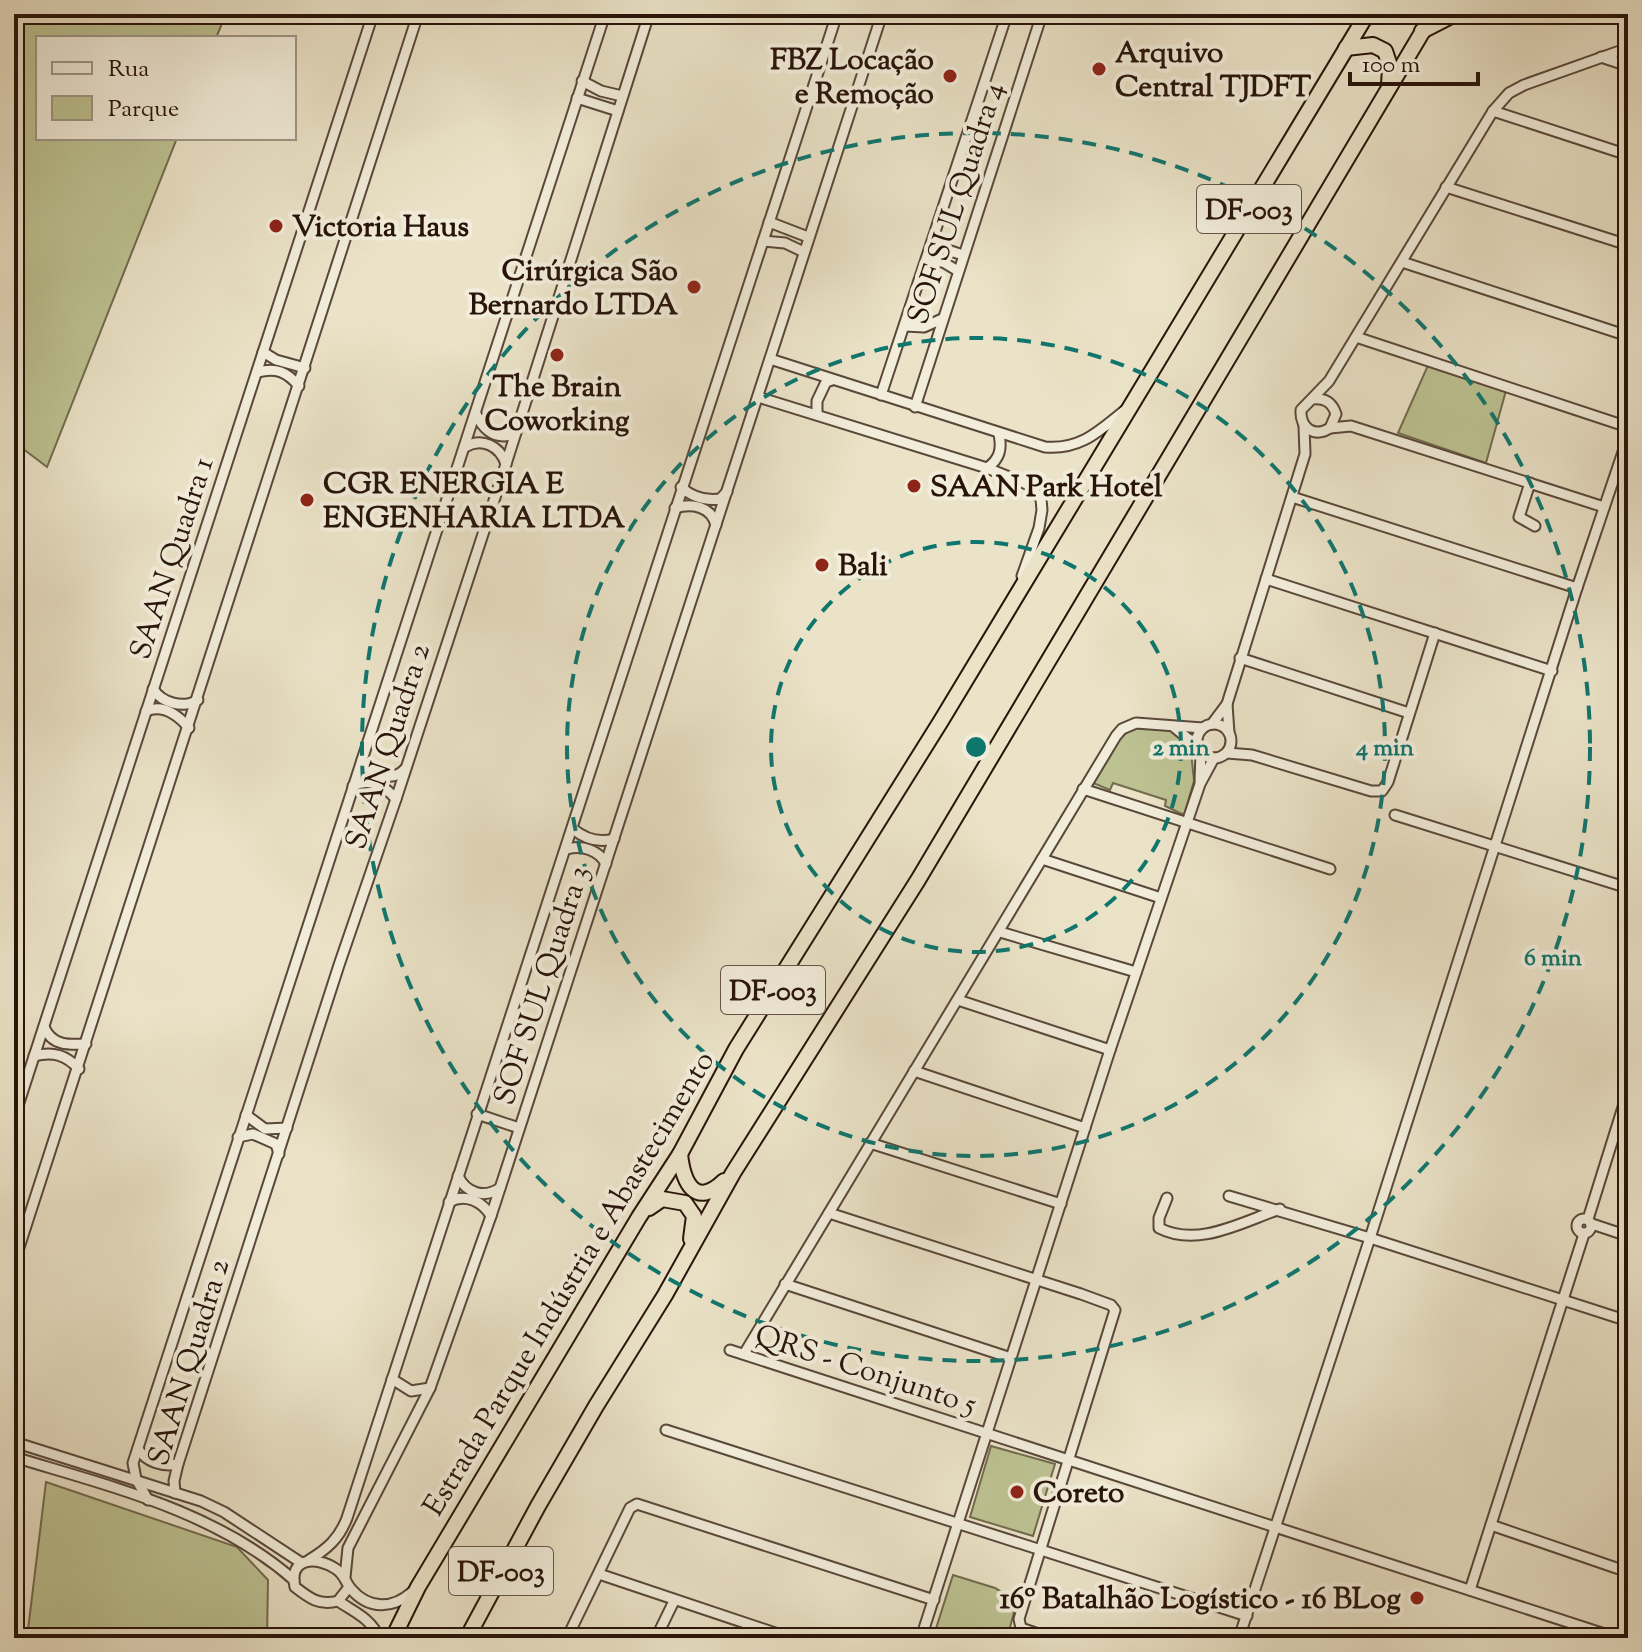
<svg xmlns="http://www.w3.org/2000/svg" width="1642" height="1652" font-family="'Sorts Mill Goudy',serif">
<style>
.green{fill:#bdc292;stroke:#726b4e;stroke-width:2}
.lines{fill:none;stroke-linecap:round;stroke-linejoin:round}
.minor-casing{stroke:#59483a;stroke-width:13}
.trunk-casing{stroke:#28140a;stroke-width:18}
.minor{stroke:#f2eddb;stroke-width:9}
.trunk{stroke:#ebe3c8;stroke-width:14}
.ring{fill:none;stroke:#0f766e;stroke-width:4;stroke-dasharray:14 10}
.poi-dot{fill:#8f2418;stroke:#f2eddb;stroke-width:3}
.labels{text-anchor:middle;stroke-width:8;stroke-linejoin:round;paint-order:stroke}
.shield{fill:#f2eddb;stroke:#655549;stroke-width:2}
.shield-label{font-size:28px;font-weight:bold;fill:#28140a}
.poi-label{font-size:30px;font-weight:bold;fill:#28140a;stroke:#f2eddb;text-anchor:start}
.street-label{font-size:30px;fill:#28140a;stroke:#f2eddb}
.centre{fill:#0f766e;stroke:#f2eddb;stroke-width:4}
.ring-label{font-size:24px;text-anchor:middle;font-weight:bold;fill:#0f766e;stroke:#f2eddb;stroke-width:8;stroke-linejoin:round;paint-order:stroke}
</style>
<rect width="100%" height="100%" fill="#ebe3c8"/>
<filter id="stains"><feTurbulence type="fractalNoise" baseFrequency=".0025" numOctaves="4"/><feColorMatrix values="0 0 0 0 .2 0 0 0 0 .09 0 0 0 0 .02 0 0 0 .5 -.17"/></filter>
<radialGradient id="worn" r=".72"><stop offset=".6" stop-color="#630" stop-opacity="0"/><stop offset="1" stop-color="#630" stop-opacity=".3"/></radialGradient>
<g class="green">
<polygon points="14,14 226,14 216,38 38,38 38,138 177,138 47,467 14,442"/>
<polygon points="1429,363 1507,387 1486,463 1398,433"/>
<path d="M1141 725 1167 728 1175 732 1191 751 1194 781 1184 815 1165 806 1166 800 1113 783 1110 790 1093 783C1100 759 1118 733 1141 725Z"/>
<polygon points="991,1446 1055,1464 1033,1536 970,1517"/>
<polygon points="46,1482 237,1547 268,1580 267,1638 27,1638"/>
<polygon points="953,1575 995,1588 1017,1601 1009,1631 1030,1638 933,1638"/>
</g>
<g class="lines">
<g class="minor-casing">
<g id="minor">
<polyline points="1601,57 1628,66"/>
<polyline points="582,81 601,91 622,96"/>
<polyline points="577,98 618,111"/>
<polyline points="1493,111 1628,155"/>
<polyline points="1446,187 1628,245"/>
<polyline points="769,222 808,237"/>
<polyline points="763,241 785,243 804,252"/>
<polyline points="932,245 963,255"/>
<polyline points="927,262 943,262 958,271"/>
<polyline points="1402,262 1628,336"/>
<polyline points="905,326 924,327 942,319"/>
<polyline points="1356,337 1628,427"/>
<polyline points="263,352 276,360 305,368"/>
<path d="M770 359 1045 447C1080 450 1098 432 1124 411"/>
<path d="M258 372C276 367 287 372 299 386"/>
<polyline points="881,395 1007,14"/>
<polyline points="758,397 987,468 1029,485 1041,499 1042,510 1039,528 1022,576"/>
<path d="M1313 399C1325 398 1332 402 1336 414L1330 428C1314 438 1300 428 1301 410L1329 381 1493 111 1509 93 1524 85 1628 48"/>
<polyline points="915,407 1042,14"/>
<path d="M476 414C484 431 496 440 515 434"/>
<polyline points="817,414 817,401 826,382 832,380"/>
<polyline points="1330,428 1351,426 1604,507"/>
<path d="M465 447C482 437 500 446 506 464"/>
<path d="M987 468C1000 459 1002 449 999 434"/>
<polyline points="1530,483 1519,517 1535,526"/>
<path d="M681 487C692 497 705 501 720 499L727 492"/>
<polyline points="1292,497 1577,588"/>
<path d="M675 508C692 503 711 506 716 525"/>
<polyline points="1266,579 1552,671"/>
<polyline points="1240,658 1409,713"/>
<path d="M153 689C162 703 183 709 198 700"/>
<polyline points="1227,704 1305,454 1304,426"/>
<path d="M146 711C163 704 178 715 189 728"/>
<polyline points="1212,724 1227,704 1229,733"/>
<circle cx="1214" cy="741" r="17"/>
<polyline points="1174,727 1198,747"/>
<polyline points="1227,753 1252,755 1371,791 1382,791 1388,782 1435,633"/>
<path d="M362 760 366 768C379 775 393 782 405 769"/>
<polyline points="1200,781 1201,752"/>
<path d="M353 786C370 777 386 787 396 799"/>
<polyline points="1083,789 1330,869"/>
<polyline points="1395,815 1628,888"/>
<path d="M573 829C585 839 599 843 614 839"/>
<path d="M567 849C582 845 599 850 606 864"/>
<polyline points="1042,859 1161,898"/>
<polyline points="1000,932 1136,972"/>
<polyline points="958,1000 1110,1050"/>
<path d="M44 1027C52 1046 69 1045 86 1044"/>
<path d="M34 1056C53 1051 66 1055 79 1069"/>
<polyline points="914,1071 1085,1128"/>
<polyline points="477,1114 519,1128"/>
<polyline points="246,1115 265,1129 287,1128"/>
<polyline points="14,1118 373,14"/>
<polyline points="238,1137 253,1134 276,1144 279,1154"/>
<polyline points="870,1143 1061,1204"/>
<path d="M458 1176C466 1193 484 1199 500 1188"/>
<polyline points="1229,1196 1370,1238 1628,1321"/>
<path d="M1167 1198 1159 1218V1228C1198 1248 1242 1222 1280 1209"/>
<path d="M449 1202C465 1193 482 1201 491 1216"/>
<polyline points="829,1213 1081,1294 1111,1305 1115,1310 1019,1619 1021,1628 1050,1638"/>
<circle cx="1584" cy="1226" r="7"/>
<polyline points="1588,1219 1628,1091"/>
<polyline points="1592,1224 1628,1236"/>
<polyline points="14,1263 418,14"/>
<polyline points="785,1284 1011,1358"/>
<polyline points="730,1350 1617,1638"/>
<polyline points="744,1354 1116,736 1122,729 1136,723 1203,728"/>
<polyline points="392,1379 411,1391 430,1388"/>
<polyline points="666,1430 1247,1616"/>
<polyline points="14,1442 201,1501 224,1512 300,1562"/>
<path d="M138 1449C146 1462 163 1467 178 1464"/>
<path d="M14 1457C112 1487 215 1511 294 1580"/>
<polyline points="175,1493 174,1481 178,1464 339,965 396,799 506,464 649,14"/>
<polyline points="148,1500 136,1479 133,1463 605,14"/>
<polyline points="1491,1525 1628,1572"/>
<path d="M309 1560C327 1549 339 1539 347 1518L837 14"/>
<polyline points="599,1574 790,1638"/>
<polyline points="345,1577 348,1548 430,1388 491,1216 882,14"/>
<path d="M349 1587 338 1601C319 1606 309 1598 295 1587 288 1557 317 1556 336 1569 345 1575 345 1582 351 1589 369 1610 393 1609 412 1592"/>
<polyline points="1470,1590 1584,1234"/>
<path d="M338 1601C354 1612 372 1619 379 1638"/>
<polyline points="567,1638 630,1508 637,1504 934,1600"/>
<polyline points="656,1638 674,1601"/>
<polyline points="921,1638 1110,1050 1200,784 1214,758"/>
<polyline points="1239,1638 1370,1238 1577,588 1628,437"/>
</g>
</g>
<g class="trunk-casing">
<g id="trunk">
<polyline points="1422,31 1455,14"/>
<polyline points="1346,48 1373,45 1385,51 1390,66 1389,85"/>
<path d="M680 1154C683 1182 695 1209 724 1181"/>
<polyline points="649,1208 662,1199 685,1203 694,1216 691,1239"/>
<polyline points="393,1638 418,1587 639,1217 680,1154 736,1049 941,721 1367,14"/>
<polyline points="467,1638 538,1506 596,1406 665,1295 733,1173 918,880 1433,14"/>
</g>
</g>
<use href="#minor" class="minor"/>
<use href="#trunk" class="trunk"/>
</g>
<g class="ring">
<circle cx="976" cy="747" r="205"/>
<circle cx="976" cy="747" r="409"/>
<circle cx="976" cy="747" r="614"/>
</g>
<g class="poi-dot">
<circle cx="1099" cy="69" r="8"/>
<circle cx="950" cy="76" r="8"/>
<circle cx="276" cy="226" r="8"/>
<circle cx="694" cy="287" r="8"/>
<circle cx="557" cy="355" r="8"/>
<circle cx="914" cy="486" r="8"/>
<circle cx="307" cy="500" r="8"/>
<circle cx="822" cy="565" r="8"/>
<circle cx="1017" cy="1492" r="8"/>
<circle cx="1417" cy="1598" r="8"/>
</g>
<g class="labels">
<g class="shield">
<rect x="1197" y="185" width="104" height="48" rx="6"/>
<rect x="721" y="966" width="104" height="48" rx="6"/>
<rect x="449" y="1547" width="104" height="48" rx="6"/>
</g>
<g class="shield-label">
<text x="1249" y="219">DF-003</text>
<text x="773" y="1000">DF-003</text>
<text x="501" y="1581">DF-003</text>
</g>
<g class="poi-label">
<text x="1115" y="62">Arquivo<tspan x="1115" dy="34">Central TJDFT</tspan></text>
<text x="934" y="69" text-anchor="end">FBZ Locação<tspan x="934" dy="34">e Remoção</tspan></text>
<text x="292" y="236">Victoria Haus</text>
<text x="678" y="280" text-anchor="end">Cirúrgica São<tspan x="678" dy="34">Bernardo LTDA</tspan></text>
<text x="557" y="396" text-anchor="middle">The Brain<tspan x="557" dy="34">Coworking</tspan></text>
<text x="323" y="493">CGR ENERGIA E<tspan x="323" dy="34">ENGENHARIA LTDA</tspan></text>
<text x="930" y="496">SAAN Park Hotel</text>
<text x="838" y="575">Bali</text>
<text x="1033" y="1502">Coreto</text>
<text x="1401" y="1608" text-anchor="end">16º Batalhão Logístico - 16 BLog</text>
</g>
<g class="street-label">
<text transform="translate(955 203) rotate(-72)" y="10">SOF SUL Quadra 4</text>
<text transform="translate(171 558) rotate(-72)" y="10">SAAN Quadra 1</text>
<text transform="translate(387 746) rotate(-72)" y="10">SAAN Quadra 2</text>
<text transform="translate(541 985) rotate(-72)" y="10">SOF SUL Quadra 3</text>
<text transform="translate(568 1283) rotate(-59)" y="10">Estrada Parque Indústria e Abastecimento</text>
<text transform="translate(188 1362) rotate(-73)" y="10">SAAN Quadra 2</text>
<text transform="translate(866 1369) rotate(18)" y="10">QRS - Conjunto 5</text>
</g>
</g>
<circle cx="976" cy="747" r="12" class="centre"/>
<g class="ring-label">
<text x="1181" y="755">2 min</text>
<text x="1385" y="755">4 min</text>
<text x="1553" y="965">6 min</text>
</g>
<rect width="1642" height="1652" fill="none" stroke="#ebe3c8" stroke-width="48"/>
<rect x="16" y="16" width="1610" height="1620" fill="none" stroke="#28140a" stroke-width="4"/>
<rect x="24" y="24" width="1594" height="1604" fill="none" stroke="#28140a" stroke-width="2"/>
<rect x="36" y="36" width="260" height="104" fill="#f2eddb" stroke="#a19687" stroke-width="2"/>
<rect x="52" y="62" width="40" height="12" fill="#f2eddb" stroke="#a19687" stroke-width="2"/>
<text x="108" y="76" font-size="24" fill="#28140a">Rua</text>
<rect x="52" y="96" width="40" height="24" fill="#bdc292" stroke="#a19687" stroke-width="2"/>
<text x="108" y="116" font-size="24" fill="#28140a">Parque</text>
<path d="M1350 72v12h128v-12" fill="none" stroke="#28140a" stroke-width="4"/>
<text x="1362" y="72" font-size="24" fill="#28140a" stroke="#f2eddb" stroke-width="6" paint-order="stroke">100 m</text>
<rect width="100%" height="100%" filter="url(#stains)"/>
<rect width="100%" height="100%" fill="url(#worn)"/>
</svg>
